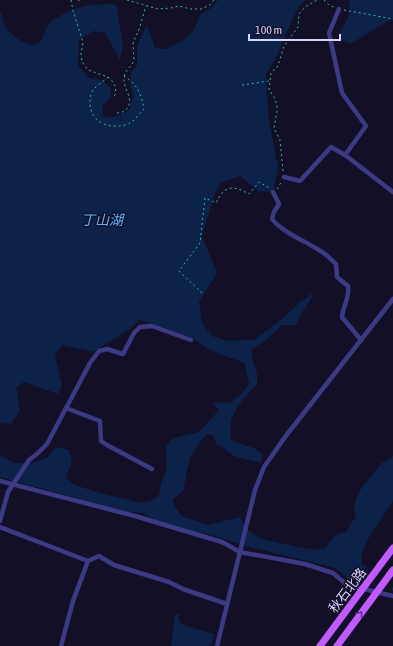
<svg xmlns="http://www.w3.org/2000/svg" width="393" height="646" font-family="'Asap Condensed','Noto Sans SC',sans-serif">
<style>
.water{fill:#0c2248}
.pier{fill:#130f26}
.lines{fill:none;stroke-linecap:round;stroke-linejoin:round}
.path{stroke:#2fb8b0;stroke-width:1;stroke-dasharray:2 3;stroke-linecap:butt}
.street{stroke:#3d3a85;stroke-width:4.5}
.primary{stroke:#c25bff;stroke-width:7}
.oneway{stroke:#623188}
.labels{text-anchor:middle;stroke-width:3;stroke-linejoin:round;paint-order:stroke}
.street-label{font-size:13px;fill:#d9d4ff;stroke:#130f26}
.water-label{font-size:14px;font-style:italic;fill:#62b6ff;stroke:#130f26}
</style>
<rect width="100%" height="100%" fill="#130f26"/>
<g class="water">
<path d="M218 0H306L299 6 285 36 276 58 266 74 269 120 278 168 273 192 258 191 240 176 221 182 214 196 202 236 217 273 199 302 202 323 212 336 228 341 243 340H254L282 319 298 304 313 293 311 299 299 317 297 325H282L266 340 252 349V357L257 374V384L239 404 231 419 230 438 238 443 254 448 263 454 261 463 234 456 222 447 216 444 214 436 207 434 200 442 190 457 183 491 173 499 174 506 182 516 196 521 208 525 240 517 249 531 262 539 293 546 316 550 325 548 335 535 346 532 356 516 354 507 356 499 362 487 382 463 393 456V501L368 539 361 556 362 564 383 574H393V591L349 579 335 568 246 546 209 534 172 529 142 513 115 510 66 495 0 477V455L13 463H32L47 458 54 449 60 447 69 450 72 460 66 478 75 485 100 493 141 503 151 501 159 495 161 483 167 468 166 447 173 438 199 432 219 410 212 402C216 402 221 403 225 403 236 403 243 392 249 384L245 363C227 356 206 351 193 338L140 320 130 329 93 352 62 345 55 355 62 385 58 394 24 382 16 388 20 410 11 424 0 423V10L5 27 16 38 32 46 41 41 46 29 52 20 74 9 92 5 107 4 116 5 123 46 120 60 105 33 94 31 79 39 78 65 89 78 102 80 111 88 110 99 102 106 103 117C115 118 120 116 130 109L133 96 131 85V72L137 66V46L147 25 155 48 168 49 186 38 194 30 200 15 211 8Z"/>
<path d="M349 0H393V20L388 21 357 40 350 43 341 40 339 34C346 22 352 15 349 0Z"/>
<polygon points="175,614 179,614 179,621 184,625 214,634 212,644 209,646 171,646"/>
</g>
<polygon class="pier" points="368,565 383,572 393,572 393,587 389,592 355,583"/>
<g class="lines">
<g class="path">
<polyline points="71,0 73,11 83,42 81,54 82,62 88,70 108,77 113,82 116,88 115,95 112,98"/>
<polyline points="78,0 83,0"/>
<polyline points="127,0 158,9 171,8 179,6 190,9 202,9 211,4 214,0"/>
<polyline points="324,0 329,5 334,7"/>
<polyline points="344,10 393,19"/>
<path d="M108 77C103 82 95 86 92 92 90 96 90 100 90 104 91 124 112 130 128 124 135 121 139 114 144 109 141 94 138 85 124 76"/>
<polyline points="242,85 269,81"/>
<path d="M117 113C122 113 127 111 129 105 132 96 123 88 124 78 125 69 132 67 134 60 134 54 133 49 133 44 134 40 136 36 138 32 141 24 143 15 146 6"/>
<polyline points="283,171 280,140 274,128 277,111 277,105 274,97 269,90 271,73 278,66 284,46 298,27 299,14 305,7 317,0"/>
<polyline points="277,189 282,181"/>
<path d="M202 293 179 271 200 243 205 198 216 203C224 185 233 185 249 194L259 182 269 188"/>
</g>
<g class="street">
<polyline points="339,9 329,33 342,93 366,126 345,155 393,192"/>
<polyline points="284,177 300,181 331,147 345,155"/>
<path d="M273 192 279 204 274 212 272 219C282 232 305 241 319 250 326 254 331 259 336 264L337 277 348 286C350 297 343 306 342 317L361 340"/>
<polyline points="66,408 100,421 101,441 107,445 152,469"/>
<polyline points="0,481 135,516 222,542 240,552 305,564 333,573 347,585 393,596"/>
<polyline points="0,521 8,492 29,460 37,454 47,444 90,363 99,351 107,349 123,354 134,333 140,327 152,326 191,340"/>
<polyline points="0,527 88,561 99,556 114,565 169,582 183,589 227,604"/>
<polyline points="61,646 73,601 88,561"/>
<polyline points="217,646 255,490 264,467 285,437 393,299"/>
</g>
<g class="primary">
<polyline points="320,646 393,548"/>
<polyline points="337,646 393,570"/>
</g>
</g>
<defs><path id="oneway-chevron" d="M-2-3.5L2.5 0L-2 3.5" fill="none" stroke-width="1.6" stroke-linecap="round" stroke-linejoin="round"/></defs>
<use class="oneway" href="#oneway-chevron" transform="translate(360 614) rotate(-54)"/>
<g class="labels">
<g class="street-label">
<text transform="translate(347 590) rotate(-53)" y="5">秋石北路</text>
</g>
<g class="water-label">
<text x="102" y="225">丁山湖</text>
</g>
</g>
<path d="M249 34v6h91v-6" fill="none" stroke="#d9d4ff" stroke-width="2"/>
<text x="255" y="34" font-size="12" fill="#d9d4ff" stroke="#130f26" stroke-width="3" paint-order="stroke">100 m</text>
</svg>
